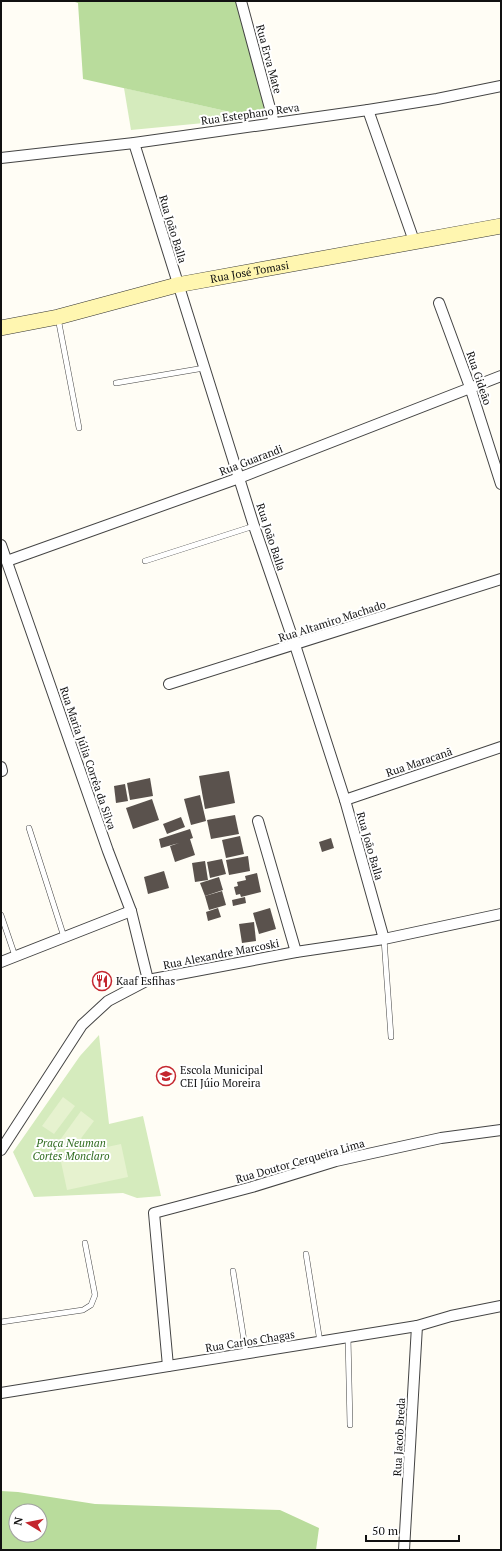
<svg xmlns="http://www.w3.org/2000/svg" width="502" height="1551" font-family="'PT Serif',serif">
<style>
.green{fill:#d5ebbd}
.forest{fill:#b9dc9c;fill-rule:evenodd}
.pitch{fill:#e6f2cf}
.building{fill:#5a524d}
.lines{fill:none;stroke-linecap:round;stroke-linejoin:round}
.lane-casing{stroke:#444;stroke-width:6}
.street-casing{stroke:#444;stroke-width:12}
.secondary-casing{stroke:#333;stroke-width:16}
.lane{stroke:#fff;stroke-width:5}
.street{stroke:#fff;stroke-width:10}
.secondary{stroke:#fff6b0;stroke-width:15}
.labels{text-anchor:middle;stroke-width:4;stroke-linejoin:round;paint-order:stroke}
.street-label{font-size:11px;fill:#111;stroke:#fff}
.poi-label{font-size:11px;fill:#111;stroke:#fff;text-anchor:start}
.park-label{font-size:11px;font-style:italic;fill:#2f6b1f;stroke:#fff}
</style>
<rect width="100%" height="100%" fill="#fffdf5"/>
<g class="green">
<polygon points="124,88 257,118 131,130"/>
<polygon points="99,1035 109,1124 143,1116 161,1196 137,1198 123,1193 34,1197 13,1152 80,1056"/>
</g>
<g class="forest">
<polygon points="72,1 239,1 267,115 257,118 83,79 78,3"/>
<path d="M1 1491 18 1492 95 1504 280 1510 319 1528 316 1550H1ZM16 1511H40V1535H16Z"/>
</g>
<g class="pitch">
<polygon points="63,1097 75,1106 54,1134 42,1126"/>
<polygon points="81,1111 94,1121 73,1149 60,1140"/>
<polygon points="121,1144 128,1177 67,1190 60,1157"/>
</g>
<g class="building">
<polygon points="229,771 235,803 205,809 199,776"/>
<polygon points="150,778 153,796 130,800 127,783"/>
<polygon points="125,784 128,801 116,803 114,786"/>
<polygon points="200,795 206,821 191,825 184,799"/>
<polygon points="152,799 159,820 133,829 126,808"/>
<polygon points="235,815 239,834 211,839 207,820"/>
<polygon points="181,817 185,827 167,834 163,824"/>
<polygon points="190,829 193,838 190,839 195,855 175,862 170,846 179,843 161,848 159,839"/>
<polygon points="240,836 244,854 226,858 222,840"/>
<polygon points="331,838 334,848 322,852 319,842"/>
<polygon points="248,856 250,871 229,875 226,860"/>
<polygon points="222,859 226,874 210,878 207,862"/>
<polygon points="205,861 208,880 195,882 192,863"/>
<polygon points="164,871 169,888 148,894 144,877"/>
<polygon points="257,873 261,892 241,897 240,894 236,895 234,887 238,886 237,882 246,880 245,876"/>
<polygon points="219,877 223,890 205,896 200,883"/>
<polygon points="222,891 226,905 209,910 205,896"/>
<polygon points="245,897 246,903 233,906 232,900"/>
<polygon points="218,908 221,917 208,921 206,912"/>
<polygon points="270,908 276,929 259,934 253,913"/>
<polygon points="254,922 256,941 242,943 239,924"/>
</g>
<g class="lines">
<g class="lane-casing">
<g id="lane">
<polyline points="58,318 79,428"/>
<polyline points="116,383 204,368"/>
<polyline points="145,561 254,526"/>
<polyline points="29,828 64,937"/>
<polyline points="1,915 15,956"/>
<polyline points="384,939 391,1037"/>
<polyline points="306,1254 320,1342"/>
<polyline points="233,1271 246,1353"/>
<polyline points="1,1322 83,1310 91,1305 95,1295 85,1243"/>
<polyline points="348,1337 350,1425"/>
</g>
</g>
<g class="street-casing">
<g id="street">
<polyline points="241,1 274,123"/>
<polyline points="368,110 414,241"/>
<polyline points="134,143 254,526 295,645 345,800 384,939"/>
<polyline points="1,158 134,143 368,110 437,99 501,86"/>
<polyline points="439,303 470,387 501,484"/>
<polyline points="1,545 108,851 131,911 148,980"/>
<polyline points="7,561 239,478 501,376"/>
<polyline points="169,684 501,579"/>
<polyline points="1,767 2,771"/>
<polyline points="345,800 501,747"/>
<polyline points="258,821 296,952"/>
<polyline points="1,962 131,911"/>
<polyline points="1,1150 82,1025 108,1001 148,980 296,952 384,939 501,914"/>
<polyline points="168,1366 154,1213 252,1187 336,1161 441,1138 501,1130"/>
<polyline points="1,1393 417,1326 451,1316 501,1306"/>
<polyline points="404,1550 417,1326"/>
</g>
</g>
<g class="secondary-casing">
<g id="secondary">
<path id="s1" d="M1 328 58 317 177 285 501 226"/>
</g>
</g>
<use href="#lane" class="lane"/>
<use href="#street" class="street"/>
<use href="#secondary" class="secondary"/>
</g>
<defs>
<g id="restaurant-ring" transform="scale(1)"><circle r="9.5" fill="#fff" stroke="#c4262e" stroke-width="1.5"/><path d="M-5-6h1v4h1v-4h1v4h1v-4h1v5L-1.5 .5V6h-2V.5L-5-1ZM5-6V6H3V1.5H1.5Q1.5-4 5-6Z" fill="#c4262e"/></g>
<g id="school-ring" transform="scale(1)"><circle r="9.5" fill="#fff" stroke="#c4262e" stroke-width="1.5"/><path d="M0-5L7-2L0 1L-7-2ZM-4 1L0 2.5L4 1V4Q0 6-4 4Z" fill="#c4262e"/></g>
</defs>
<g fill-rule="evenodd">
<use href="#restaurant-ring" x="102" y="981"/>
<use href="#school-ring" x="166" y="1076"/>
</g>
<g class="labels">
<g class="street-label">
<text transform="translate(269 59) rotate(75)" y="4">Rua Erva Mate</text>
<text transform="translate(250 114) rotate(-8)" y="4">Rua Estephano Reva</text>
<text transform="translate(173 229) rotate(73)" y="4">Rua João Balla</text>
<text dy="4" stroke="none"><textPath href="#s1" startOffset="255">Rua José Tomasi</textPath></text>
<text transform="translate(479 378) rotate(71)" y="4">Rua Gideão</text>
<text transform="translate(251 460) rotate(-21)" y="4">Rua Guarandi</text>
<text transform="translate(271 537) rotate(72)" y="4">Rua João Balla</text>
<text transform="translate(332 621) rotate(-18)" y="4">Rua Altamiro Machado</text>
<text transform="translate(88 758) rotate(71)" y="4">Rua Maria Júlia Corrêa da Silva</text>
<text transform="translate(419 762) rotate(-19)" y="4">Rua Maracanã</text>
<text transform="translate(370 846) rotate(74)" y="4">Rua João Balla</text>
<text transform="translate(221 954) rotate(-11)" y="4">Rua Alexandre Marcoski</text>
<text transform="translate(300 1161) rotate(-16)" y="4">Rua Doutor Cerqueira Lima</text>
<text transform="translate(250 1341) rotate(-9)" y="4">Rua Carlos Chagas</text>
<text transform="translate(399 1437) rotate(-87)" y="4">Rua Jacob Breda</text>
</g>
<g class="poi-label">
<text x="116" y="985">Kaaf Esfihas</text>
<text x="180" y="1074">Escola Municipal<tspan x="180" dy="13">CEI Júio Moreira</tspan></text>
</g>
<g class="park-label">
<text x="71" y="1147">Praça Neuman<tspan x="71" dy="13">Cortes Monclaro</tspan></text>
</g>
</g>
<rect width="502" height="1551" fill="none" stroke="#111111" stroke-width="4"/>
<g transform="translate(28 1523) rotate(280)"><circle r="19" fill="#ffffff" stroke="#a0a0a0"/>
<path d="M0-3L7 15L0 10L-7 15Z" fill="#c4262e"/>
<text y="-6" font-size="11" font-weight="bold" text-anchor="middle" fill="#111111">N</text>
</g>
<path d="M366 1535v6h93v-6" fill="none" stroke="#111111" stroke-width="2"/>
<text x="372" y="1535" font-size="12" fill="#111111" stroke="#ffffff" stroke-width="3" paint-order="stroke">50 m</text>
</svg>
